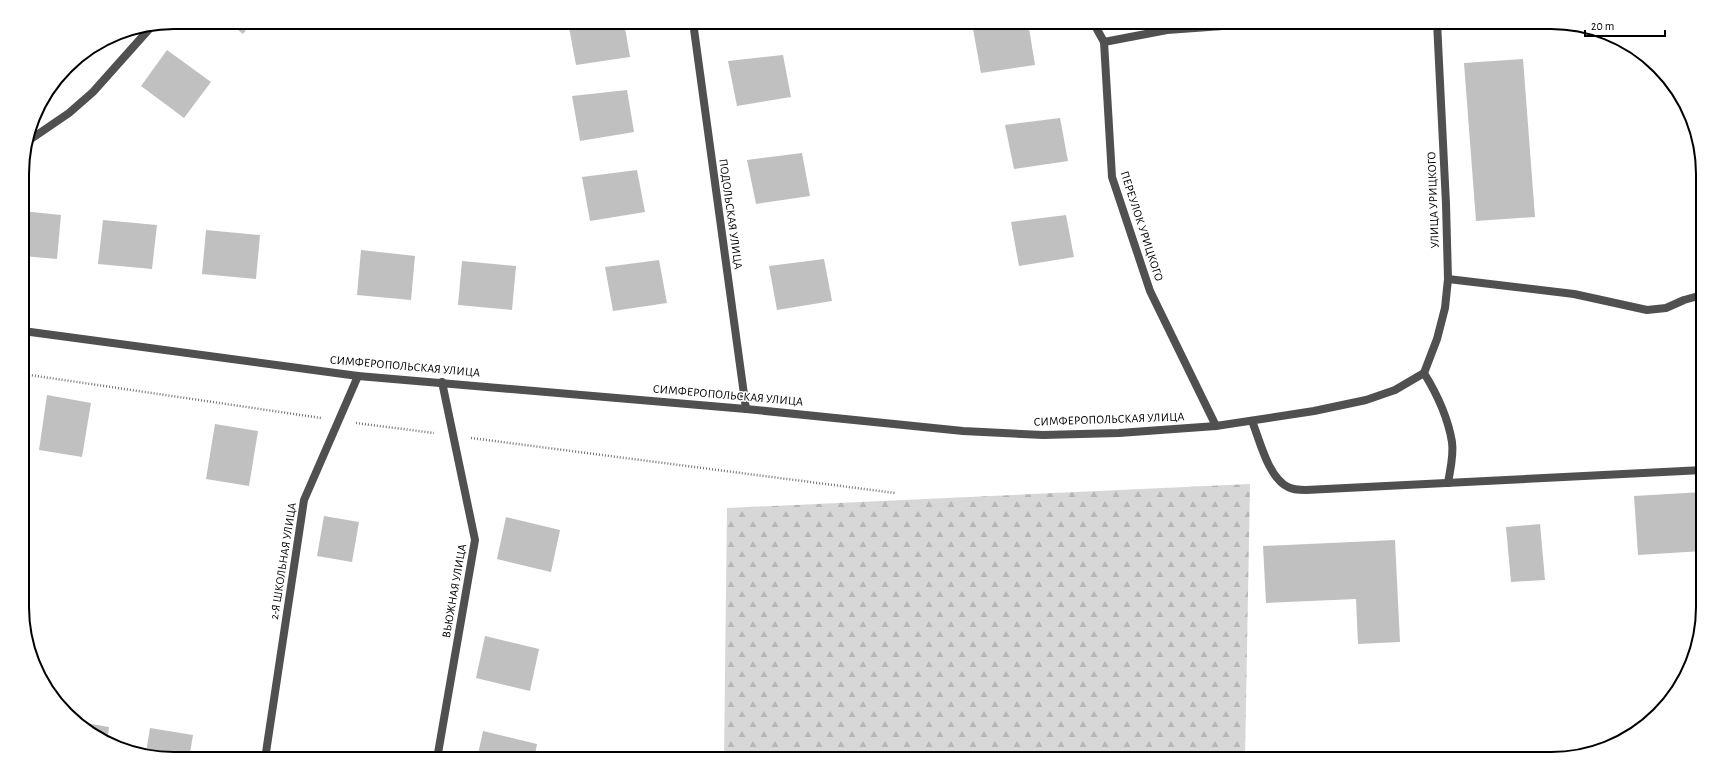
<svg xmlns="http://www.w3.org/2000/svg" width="1725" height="781" font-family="'Alegreya Sans',sans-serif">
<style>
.forest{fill:url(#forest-firs)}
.building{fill:#c0c0c0}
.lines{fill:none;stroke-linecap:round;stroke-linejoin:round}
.path{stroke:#727272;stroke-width:2.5;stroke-dasharray:1 2;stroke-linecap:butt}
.service{stroke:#505050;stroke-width:8}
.minor{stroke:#505050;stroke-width:8}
.tertiary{stroke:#505050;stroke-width:8}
.labels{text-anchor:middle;stroke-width:3;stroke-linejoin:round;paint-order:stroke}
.street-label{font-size:12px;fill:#000;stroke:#fff}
.rim{fill:none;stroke:#000;stroke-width:2}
</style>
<defs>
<pattern id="forest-firs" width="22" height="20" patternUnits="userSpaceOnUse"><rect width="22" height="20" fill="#d7d7d7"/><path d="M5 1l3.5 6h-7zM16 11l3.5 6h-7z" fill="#b7b7b7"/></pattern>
</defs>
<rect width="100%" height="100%" fill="#fff"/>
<polygon class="forest" points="1250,484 1245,759 724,759 727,508"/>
<g class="building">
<polygon points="228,22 252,22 243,34"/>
<polygon points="568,22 624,22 630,57 576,65"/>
<polygon points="1028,22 1035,65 981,73 973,29"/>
<polygon points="167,50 211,82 184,118 141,86"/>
<polygon points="783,55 791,97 737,106 728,61"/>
<polygon points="1523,59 1535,217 1476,221 1464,63"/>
<polygon points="627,90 634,132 580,141 572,96"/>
<polygon points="1060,118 1068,161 1014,169 1005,125"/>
<polygon points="802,153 810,196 756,204 747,160"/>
<polygon points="637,170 645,212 590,221 582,177"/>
<polygon points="22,211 61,215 57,259 23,256"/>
<polygon points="1066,215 1074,257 1019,266 1011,222"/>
<polygon points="103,220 157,225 152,269 98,264"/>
<polygon points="206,230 260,235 256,279 202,274"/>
<polygon points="361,250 415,256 411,300 357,295"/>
<polygon points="824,259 832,301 777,310 769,266"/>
<polygon points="659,260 667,303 613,311 605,267"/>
<polygon points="462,261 516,266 512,310 458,305"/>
<polygon points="47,395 91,403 82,457 39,450"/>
<polygon points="215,424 258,431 249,486 206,479"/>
<polygon points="1703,492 1703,551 1638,555 1634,496"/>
<polygon points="324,516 359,522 352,562 317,556"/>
<polygon points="506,517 560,530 551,572 497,559"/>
<polygon points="1540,524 1545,580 1511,582 1506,527"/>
<polygon points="1395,540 1400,642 1358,644 1356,599 1266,603 1263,546"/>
<polygon points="485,636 539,649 530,691 476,678"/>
<polygon points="75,721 109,727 107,742 81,728"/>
<polygon points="150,728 193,735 189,759 174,759 146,753"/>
<polygon points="483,731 537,744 534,759 477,759"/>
<polygon points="284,755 301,758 301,759 284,759"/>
</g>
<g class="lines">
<g class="path">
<polyline points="23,374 321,418"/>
<polyline points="356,423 434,433"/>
<polyline points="471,438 895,493"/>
</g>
<g class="service">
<polyline points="1104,42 1167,30 1278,22"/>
<polyline points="1448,279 1574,294 1647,310 1666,308 1684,300 1702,295"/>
<path d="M1424 373C1437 394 1448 418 1452 442 1454 456 1450 470 1448 483"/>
<path d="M1252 421C1260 441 1268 477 1288 487 1293 490 1301 490 1306 490L1703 470"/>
</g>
<g class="minor">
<polyline points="693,22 746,409"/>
<polyline points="1093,22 1104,42 1112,177 1150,291 1216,426"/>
<polyline points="265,759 304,500 358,376"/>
<polyline points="437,759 475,540 442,382"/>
</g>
<g class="tertiary">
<polyline points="28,141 69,113 93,92 151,27"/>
<polyline points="23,331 358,376 746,409 963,431 1043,435 1119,433 1216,426 1314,411 1366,400 1395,390 1424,373 1437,339 1445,308 1448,279 1446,204 1437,22"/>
</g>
</g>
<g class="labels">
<g class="street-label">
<text transform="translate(1433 200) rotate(-92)" y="4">УЛИЦА УРИЦКОГО</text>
<text transform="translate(731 214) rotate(82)" y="4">ПОДОЛЬСКАЯ УЛИЦА</text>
<text transform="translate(1142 226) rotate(72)" y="4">ПЕРЕУЛОК УРИЦКОГО</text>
<text transform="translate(405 366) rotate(5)" y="4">СИМФЕРОПОЛЬСКАЯ УЛИЦА</text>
<text transform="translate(728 395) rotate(5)" y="4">СИМФЕРОПОЛЬСКАЯ УЛИЦА</text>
<text transform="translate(1109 419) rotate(-2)" y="4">СИМФЕРОПОЛЬСКАЯ УЛИЦА</text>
<text transform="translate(283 561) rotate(-81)" y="4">2-Я ШКОЛЬНАЯ УЛИЦА</text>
<text transform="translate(454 591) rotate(-80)" y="4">ВЬЮЖНАЯ УЛИЦА</text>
</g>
</g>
<path d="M0 0H1725V781H0ZM174 29H1551A145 145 0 0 1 1696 174V607A145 145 0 0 1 1551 752H174A145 145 0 0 1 29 607V174A145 145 0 0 1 174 29Z" fill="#fff" fill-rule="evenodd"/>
<path class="rim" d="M174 29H1551A145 145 0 0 1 1696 174V607A145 145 0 0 1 1551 752H174A145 145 0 0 1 29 607V174A145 145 0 0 1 174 29Z"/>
<path d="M1585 30v6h80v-6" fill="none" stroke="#000000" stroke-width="2"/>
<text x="1591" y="30" font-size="12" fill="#000000" stroke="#ffffff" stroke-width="3" paint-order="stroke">20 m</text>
</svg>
